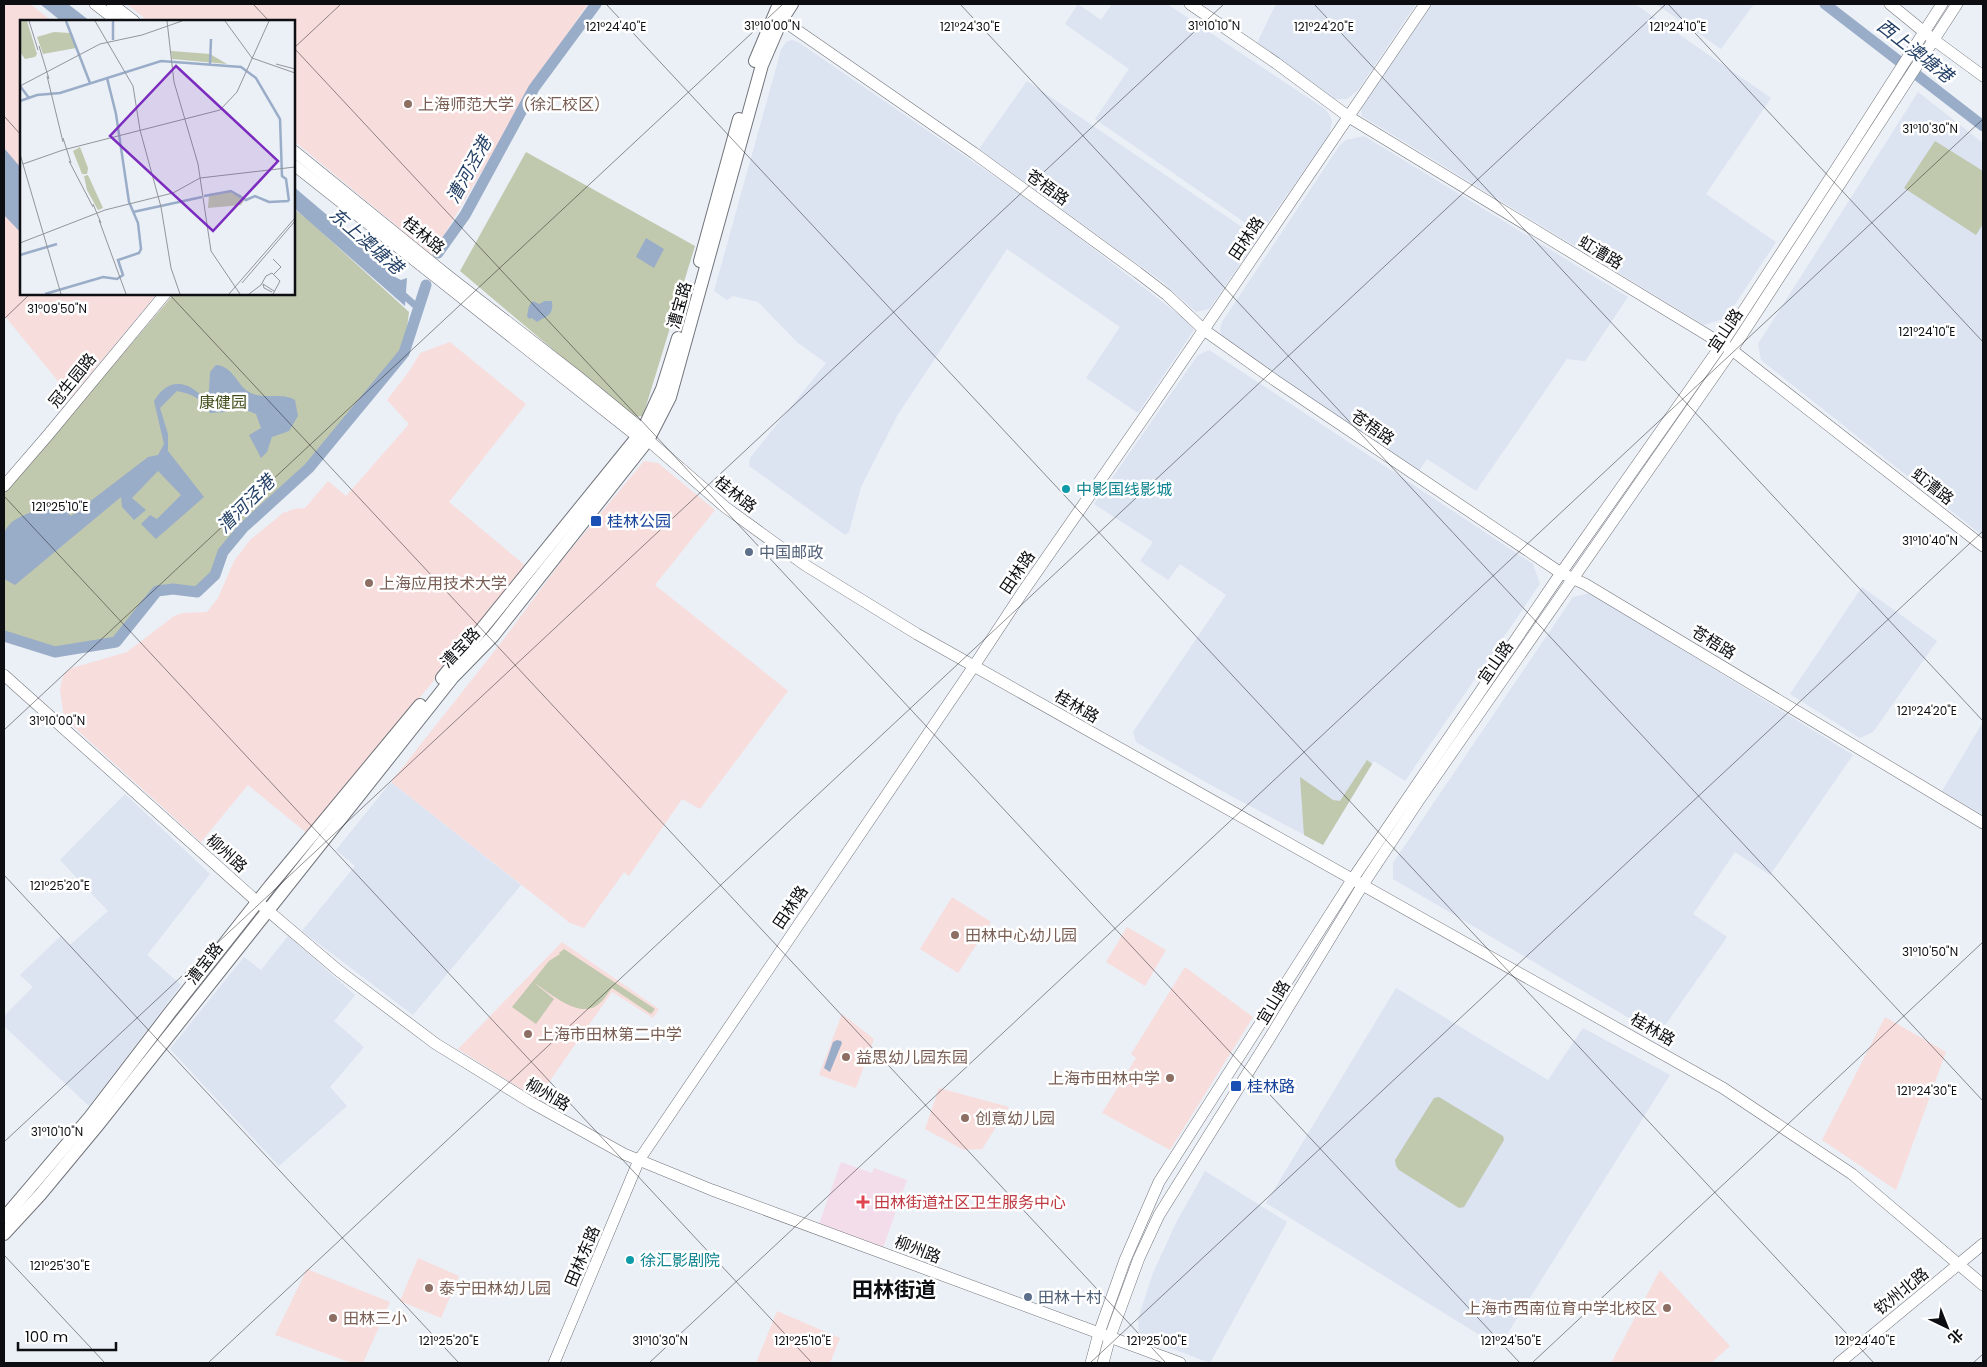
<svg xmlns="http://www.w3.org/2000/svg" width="1987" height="1367" font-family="Poppins,'Noto Sans SC',sans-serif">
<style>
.built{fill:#dce3f1}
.education{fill:#f8dddd}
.medical{fill:#f3ddeb}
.green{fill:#c0c8ae}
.water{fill:#9aadc8}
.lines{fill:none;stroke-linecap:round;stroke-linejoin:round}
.canal{stroke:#9aadc8;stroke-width:7}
.river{stroke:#9aadc8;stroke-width:11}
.secondary-casing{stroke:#71747b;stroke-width:12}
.primary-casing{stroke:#71747b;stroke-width:14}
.secondary{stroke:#fff;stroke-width:11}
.primary{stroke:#fff;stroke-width:12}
.ticks{fill:none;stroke:#0d0e11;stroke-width:1;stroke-opacity:0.45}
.education-dot{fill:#8d6e63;stroke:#fff;stroke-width:2}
.culture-dot{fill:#0f9aa8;stroke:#fff;stroke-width:2}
.transit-dot{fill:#1a4fb4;stroke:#fff;stroke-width:2}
.service-dot{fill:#5c6f8a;stroke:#fff;stroke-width:2}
.health-dot{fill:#e0444e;stroke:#fff;stroke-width:2}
.labels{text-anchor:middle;stroke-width:5;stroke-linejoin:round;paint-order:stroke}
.education-label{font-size:16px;fill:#785e54;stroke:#fff;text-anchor:start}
.street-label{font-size:16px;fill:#0d0e11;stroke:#fff}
.park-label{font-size:16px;fill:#424e1b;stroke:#fff}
.culture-label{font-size:16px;fill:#0d838f;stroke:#fff;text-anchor:start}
.transit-label{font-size:16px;fill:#164399;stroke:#fff;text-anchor:start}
.service-label{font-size:16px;fill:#4e5e75;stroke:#fff;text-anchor:start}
.health-label{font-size:16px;fill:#be3a42;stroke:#fff;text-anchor:start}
.water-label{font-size:18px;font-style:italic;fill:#244066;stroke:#fff}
.district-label{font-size:21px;font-weight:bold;fill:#0d0e11;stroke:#fff}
.inset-river{fill:none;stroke:#9aadc8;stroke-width:2.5}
.inset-road{fill:none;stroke:#92959a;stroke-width:1}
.view{fill:#7b2cbf;fill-opacity:0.15;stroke:#7b2cbf;stroke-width:2.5}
.inset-edge{fill:none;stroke:#0d0e11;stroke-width:2.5}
.ticks-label{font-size:12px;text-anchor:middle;fill:#0d0e11;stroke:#fff;stroke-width:5;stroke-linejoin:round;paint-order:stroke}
</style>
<rect width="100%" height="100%" fill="#ebeff6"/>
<g class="built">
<polygon points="1078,4 1101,20 1112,4 1167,4 1325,109 1329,114 1332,121 1329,135 1260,233 1095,119 1129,69 1065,24"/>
<polygon points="1276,4 1416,4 1358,90 1347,99 1335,99 1257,43"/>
<polygon points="1432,4 1635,4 1771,98 1706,194 1776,242 1726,318 1704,325 1362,116 1361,109"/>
<polygon points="1656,4 1754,4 1721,49"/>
<polygon points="792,40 798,42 1035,204 1182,317 1194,330 1138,413 1086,378 1120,327 1007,249 897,416 861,487 849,532 845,535 749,466 750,458 826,363 797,342 758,302 733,296 727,300 714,291 781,50 786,42"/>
<polygon points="1027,81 1258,238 1209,309 1196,312 1164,283 979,149"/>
<polygon points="1918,92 1983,143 1983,536 1761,360 1758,344"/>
<polygon points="1364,136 1628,297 1585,361 1567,359 1476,491 1427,459 1419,471 1221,336 1220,329 1222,322 1340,145 1346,140"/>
<polygon points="1209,350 1533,564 1540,584 1405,781 1374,761 1323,845 1209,784 1136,742 1133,732 1226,595 1180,564 1168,580 1140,561 1153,542 1094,504 1198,355"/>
<polygon points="1862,587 1937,641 1873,732 1860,738 1790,694"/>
<polygon points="1590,593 1853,755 1770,875 1735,852 1693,914 1727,937 1666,1024 1654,1029 1646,1028 1393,879 1393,863 1573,597"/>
<polygon points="1983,722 1983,815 1942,791"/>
<polygon points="391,782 521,885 413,1015 302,931 355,866 336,850"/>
<polygon points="125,794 210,874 147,955 181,985 89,1106 4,1026 4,1016 33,987 20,975 61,936 70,945 108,911 60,860"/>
<polygon points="288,936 355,995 334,1021 364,1047 330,1087 347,1106 279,1166 170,1049 244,957 261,970"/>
<polygon points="1396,988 1548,1080 1583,1028 1670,1075 1499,1347 1266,1203"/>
<polygon points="1205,1171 1287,1222 1210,1363 1139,1336 1138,1319 1153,1273 1176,1223"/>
</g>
<g class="education">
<polygon points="4,4 30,4 52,21 21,21 21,294 157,294 71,397 4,315"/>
<polygon points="127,4 588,4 544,67 432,255 294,141 294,21 148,21"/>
<polygon points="450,342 526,404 449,502 527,567 308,834 248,785 201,842 64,718 60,690 62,679 65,673 72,668 127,652 174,616 183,613 207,612 218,598 234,561 250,540 283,513 294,509 305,508 328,481 346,496 409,424 387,400 410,370 420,353"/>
<polygon points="644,461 658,463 715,510 655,585 788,691 700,809 682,799 629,876 624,872 584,928 570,923 391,782 504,639 563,559"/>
<polygon points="952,897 991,922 958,973 920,949"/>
<polygon points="1127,927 1166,950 1145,986 1106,962"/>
<polygon points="562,942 659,1009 653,1018 612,992 537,1099 458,1049"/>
<polygon points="1185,967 1253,1017 1170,1150 1102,1113 1136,1058 1131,1054"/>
<polygon points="842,1014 874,1039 856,1088 819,1075"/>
<polygon points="1885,1017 1946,1052 1896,1190 1822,1140"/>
<polygon points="939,1088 1009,1107 982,1149 964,1150 925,1129"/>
<polygon points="418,1258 459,1276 441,1318 400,1301"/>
<polygon points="307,1269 390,1302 363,1363 352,1363 275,1335"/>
<polygon points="1660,1270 1730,1346 1711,1363 1611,1363"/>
<polygon points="777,1311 840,1338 830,1363 756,1363"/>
</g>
<polygon class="medical" points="841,1162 872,1173 874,1168 907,1180 883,1248 819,1224"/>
<g class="green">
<polygon points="1935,141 1983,171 1983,224 1976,235 1904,188"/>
<polygon points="526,152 695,246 643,416 633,417 460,271"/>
<polygon points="294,209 306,218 409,312 404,353 309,468 243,528 224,552 215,575 197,592 173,589 157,591 116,642 55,652 4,636 4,493 174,294 294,294"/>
<polygon points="1367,760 1372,764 1323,845 1304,835 1300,777 1333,800 1340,801"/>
<path d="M564 949 655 1009 651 1014 612 988C607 994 603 1002 596 1006 577 1018 549 992 533 982L554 999 536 1024 512 1007 549 961 560 954 559 953Z"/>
<polygon points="1439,1097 1503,1136 1504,1140 1464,1207 1459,1208 1399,1170 1396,1166 1395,1160 1434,1098"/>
</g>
<g class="water">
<polygon points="40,4 68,4 90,21 61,21"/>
<polygon points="4,148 21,168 21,233 4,215"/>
<polygon points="294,187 366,248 395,277 401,280 407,278 405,306 294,208"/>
<polygon points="646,238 664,249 654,268 636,257"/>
<path d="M533 301 539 304 545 301H552C554 316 546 316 537 322L532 318 529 319 527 316 529 306Z"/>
<path d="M216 365C232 366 236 382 246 390 262 402 280 391 295 400L298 416 289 431 272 437 267 452 261 458 249 435 261 428 256 414 238 407 225 412 210 413C203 399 192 394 177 391L160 408 168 434V451L204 497 156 539 141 524 150 515 157 519 181 495 158 471 132 498 146 510 134 520 122 507 121 497 15 585 4 579C4 565 1 549 4 535 8 514 44 509 61 505L71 516 148 457 158 455 164 444 154 401C162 388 172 380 188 386 195 389 197 394 206 396L209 390 210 372Z"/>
<polygon points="837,1040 841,1041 842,1043 830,1072 824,1068 833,1042"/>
</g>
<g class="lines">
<polyline class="canal" points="399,291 417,307"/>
<g class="river">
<polyline points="1825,4 1983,126"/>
<polyline points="438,253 465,215 534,88 596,4"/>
<polyline points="4,636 55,652 116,642 157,591 173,589 197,592 215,575 223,552 243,528 309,468 404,353 426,285"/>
</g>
<g class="secondary-casing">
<g id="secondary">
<polyline points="95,4 117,21"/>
<polyline points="112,4 134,21"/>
<polyline points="1190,4 1276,63 1349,117 1732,350 1983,546"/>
<polyline points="1890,4 1934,40 1983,76"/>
<polyline points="775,15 974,153 1137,272 1167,295 1204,330 1276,381 1561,573 1585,584 1983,823"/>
<polyline points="294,151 447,275 576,375 643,430 646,437"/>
<polyline points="294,165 638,437 648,440 725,507 805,565 917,634 1723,1088 1852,1174 1983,1285"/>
<polyline points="4,486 48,435 165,294"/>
<polyline points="4,675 253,898 339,971 436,1044 532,1103 624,1154 712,1190 1180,1363"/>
<polyline points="554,1363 639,1160 974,666 1022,593 1154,403 1425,4"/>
<polyline points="1091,1363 1099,1333 1125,1260 1159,1182 1352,880 1561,573 1722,344 1851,146 1942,4"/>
<polyline points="1103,1363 1110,1337 1139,1258 1159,1215 1269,1039 1362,886 1421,797 1732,350 1957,4"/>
<polyline points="1839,1363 1983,1244"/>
</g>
</g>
<g class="primary-casing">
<g id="primary">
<polyline points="755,61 779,4"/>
<polyline points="700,261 739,119"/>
<polyline points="442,678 643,430 662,389 678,338"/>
<polyline points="4,1218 90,1117 168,1015 270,886 420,705"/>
<polyline points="4,1234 40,1195 98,1125 453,677 493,636 648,440 670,397 762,65 781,21 792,4"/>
</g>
</g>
<use href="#secondary" class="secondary"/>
<use href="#primary" class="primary"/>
</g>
<path class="ticks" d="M253 4 269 21M606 4 1874 1363M960 4 1983 1101M1314 4 1983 721M1668 4 1983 342M294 48 1520 1363M294 48 341 4M4 116 21 135M169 294 1166 1363M4 319 30 294M4 496 812 1363M4 730 783 4M4 875 459 1363M4 1142 1224 4M4 1255 105 1363M208 1363 1666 4M649 1363 1983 119M1090 1363 1983 531M1532 1363 1983 942M1973 1363 1983 1354"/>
<g class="education-dot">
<circle cx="408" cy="104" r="5"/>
<circle cx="369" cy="583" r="5"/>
<circle cx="955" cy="935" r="5"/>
<circle cx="528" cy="1034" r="5"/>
<circle cx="846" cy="1057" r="5"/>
<circle cx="1170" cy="1078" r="5"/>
<circle cx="965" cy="1118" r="5"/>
<circle cx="429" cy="1288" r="5"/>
<circle cx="1667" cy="1308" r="5"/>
<circle cx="333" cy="1318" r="5"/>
</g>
<g class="culture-dot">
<circle cx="1066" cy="489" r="5"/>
<circle cx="630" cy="1260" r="5"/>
</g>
<g class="transit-dot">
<rect x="590" y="515" width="12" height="12" rx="2.5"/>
<rect x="1230" y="1080" width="12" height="12" rx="2.5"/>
</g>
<g class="service-dot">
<circle cx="749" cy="552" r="5"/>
<circle cx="1028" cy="1297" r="5"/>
</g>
<path class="health-dot" d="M860.5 1194.5h5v5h5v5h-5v5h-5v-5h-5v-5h5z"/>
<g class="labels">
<g class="education-label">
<text x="418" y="110">上海师范大学（徐汇校区）</text>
<text x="379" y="589">上海应用技术大学</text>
<text x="965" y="941">田林中心幼儿园</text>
<text x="538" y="1040">上海市田林第二中学</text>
<text x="856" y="1063">益思幼儿园东园</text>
<text x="1160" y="1084" text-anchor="end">上海市田林中学</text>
<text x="975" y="1124">创意幼儿园</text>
<text x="439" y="1294">泰宁田林幼儿园</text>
<text x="1657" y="1314" text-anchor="end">上海市西南位育中学北校区</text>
<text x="343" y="1324">田林三小</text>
</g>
<g class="street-label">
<text transform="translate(1048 187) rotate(36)" y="6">苍梧路</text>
<text transform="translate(424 235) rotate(39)" y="6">桂林路</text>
<text transform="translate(1246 238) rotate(-56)" y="6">田林路</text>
<text transform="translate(1601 252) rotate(31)" y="6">虹漕路</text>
<text transform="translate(679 305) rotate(-74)" y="6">漕宝路</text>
<text transform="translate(1725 330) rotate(-56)" y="6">宜山路</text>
<text transform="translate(72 380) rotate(-51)" y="6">冠生园路</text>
<text transform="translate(1373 427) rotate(34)" y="6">苍梧路</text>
<text transform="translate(1933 486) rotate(38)" y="6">虹漕路</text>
<text transform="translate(736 494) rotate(38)" y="6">桂林路</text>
<text transform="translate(1017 572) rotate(-56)" y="6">田林路</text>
<text transform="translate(1714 642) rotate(31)" y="6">苍梧路</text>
<text transform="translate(460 647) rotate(-46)" y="6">漕宝路</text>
<text transform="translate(1495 662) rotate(-55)" y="6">宜山路</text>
<text transform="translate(1077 706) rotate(30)" y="6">桂林路</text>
<text transform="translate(227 853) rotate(42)" y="6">柳州路</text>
<text transform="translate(790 907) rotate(-56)" y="6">田林路</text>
<text transform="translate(204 963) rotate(-52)" y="6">漕宝路</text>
<text transform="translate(1273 1002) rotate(-59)" y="6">宜山路</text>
<text transform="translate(1653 1029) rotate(30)" y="6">桂林路</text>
<text transform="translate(548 1094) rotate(30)" y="6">柳州路</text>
<text transform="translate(918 1249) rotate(21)" y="6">柳州路</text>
<text transform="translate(582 1256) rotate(-67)" y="6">田林东路</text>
<text transform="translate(1901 1291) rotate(-39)" y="6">钦州北路</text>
</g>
<g class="park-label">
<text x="223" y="408">康健园</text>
</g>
<g class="culture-label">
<text x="1076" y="495">中影国线影城</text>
<text x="640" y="1266">徐汇影剧院</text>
</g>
<g class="transit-label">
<text x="607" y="527">桂林公园</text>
<text x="1247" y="1092">桂林路</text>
</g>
<g class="service-label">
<text x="759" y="558">中国邮政</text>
<text x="1038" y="1303">田林十村</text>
</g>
<g class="health-label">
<text x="874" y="1208">田林街道社区卫生服务中心</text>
</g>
<g class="water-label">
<text transform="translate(1915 51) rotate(38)" y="6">西上澳塘港</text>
<text transform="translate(469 170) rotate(-61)" y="6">漕河泾港</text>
<text transform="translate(366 241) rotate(41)" y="6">东上澳塘港</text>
<text transform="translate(246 504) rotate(-45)" y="6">漕河泾港</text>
</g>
<g class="district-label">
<text x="894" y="1297">田林街道</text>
</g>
</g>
<g transform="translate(20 20)">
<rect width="275" height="275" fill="#ebeff6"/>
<path d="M0 1H7L17 34 15 37 5 39 0 32ZM34 12 50 13 56 28 23 34 17 17ZM151 31 190 34 207 44 152 39ZM60 127 68 148 67 154H62L53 131ZM68 155 83 188 78 190 67 170 64 156ZM211 171 221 175 224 181 221 185 188 188 189 174Z" fill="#c0c8ae"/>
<path class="inset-river" d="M46 1 70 63M93 1V20M190 44 191 19M0 66 9 78M0 81 17 75 40 73 141 41 221 47 236 58 260 99 262 156 266 159 269 181M184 176 211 171 226 180 235 176 249 182 269 181M113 192 182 177M0 235 37 224M25 274 83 257 97 259 103 255 98 240 119 233 121 229 118 203 109 182 96 94 87 58"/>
<path class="inset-road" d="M9 1 18 30M75 1 113 66 120 110 141 187 151 248 160 274M147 1 154 62 178 144 191 231 220 274M205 1 232 38 275 53M19 26 29 59M256 44 275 49M27 56 43 122M0 66 80 24 122 15 162 1M43 118 51 143M0 134 41 274M49 141 73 187M3 144 43 130 200 90 217 72 249 1M73 184 81 203M79 200 106 274M0 223 85 190 153 173 180 158 275 147M253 239 261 247 254 254M222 263 275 201M252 272 244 268 243 264 254 271M209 274 275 198M229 274 241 265 246 256 252 253 260 261 253 274"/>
<path class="view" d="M156 46 258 141 193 211 90 116Z"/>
<rect width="275" height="275" class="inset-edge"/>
</g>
<g class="ticks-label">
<text x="772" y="30">31°10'00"N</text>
<text x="1214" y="30">31°10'10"N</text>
<text x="616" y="31">121°24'40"E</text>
<text x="970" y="31">121°24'30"E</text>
<text x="1324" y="31">121°24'20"E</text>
<text x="1678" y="31">121°24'10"E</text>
<text x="1930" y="133">31°10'30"N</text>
<text x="57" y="313">31°09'50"N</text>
<text x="1927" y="336">121°24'10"E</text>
<text x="60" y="511">121°25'10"E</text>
<text x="1930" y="545">31°10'40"N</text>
<text x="1927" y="715">121°24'20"E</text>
<text x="57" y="725">31°10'00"N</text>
<text x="60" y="890">121°25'20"E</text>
<text x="1930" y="956">31°10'50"N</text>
<text x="1927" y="1095">121°24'30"E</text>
<text x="57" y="1136">31°10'10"N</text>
<text x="60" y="1270">121°25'30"E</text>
<text x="449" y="1345">121°25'20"E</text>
<text x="803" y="1345">121°25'10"E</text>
<text x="1157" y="1345">121°25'00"E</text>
<text x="1511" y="1345">121°24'50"E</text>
<text x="1865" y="1345">121°24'40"E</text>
<text x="660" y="1345">31°10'30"N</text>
</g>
<rect width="1987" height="1367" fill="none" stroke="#0d0e11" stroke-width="10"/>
<g transform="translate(1947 1327) rotate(137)" stroke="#ffffff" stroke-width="4" paint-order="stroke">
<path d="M0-4L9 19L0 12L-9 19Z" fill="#0d0e11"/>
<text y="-8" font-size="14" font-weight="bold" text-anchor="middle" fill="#0d0e11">北</text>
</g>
<path d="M18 1342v8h98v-8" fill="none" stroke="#0d0e11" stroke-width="2.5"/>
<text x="25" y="1342" font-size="15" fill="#0d0e11" stroke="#ffffff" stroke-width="4" paint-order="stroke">100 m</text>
</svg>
